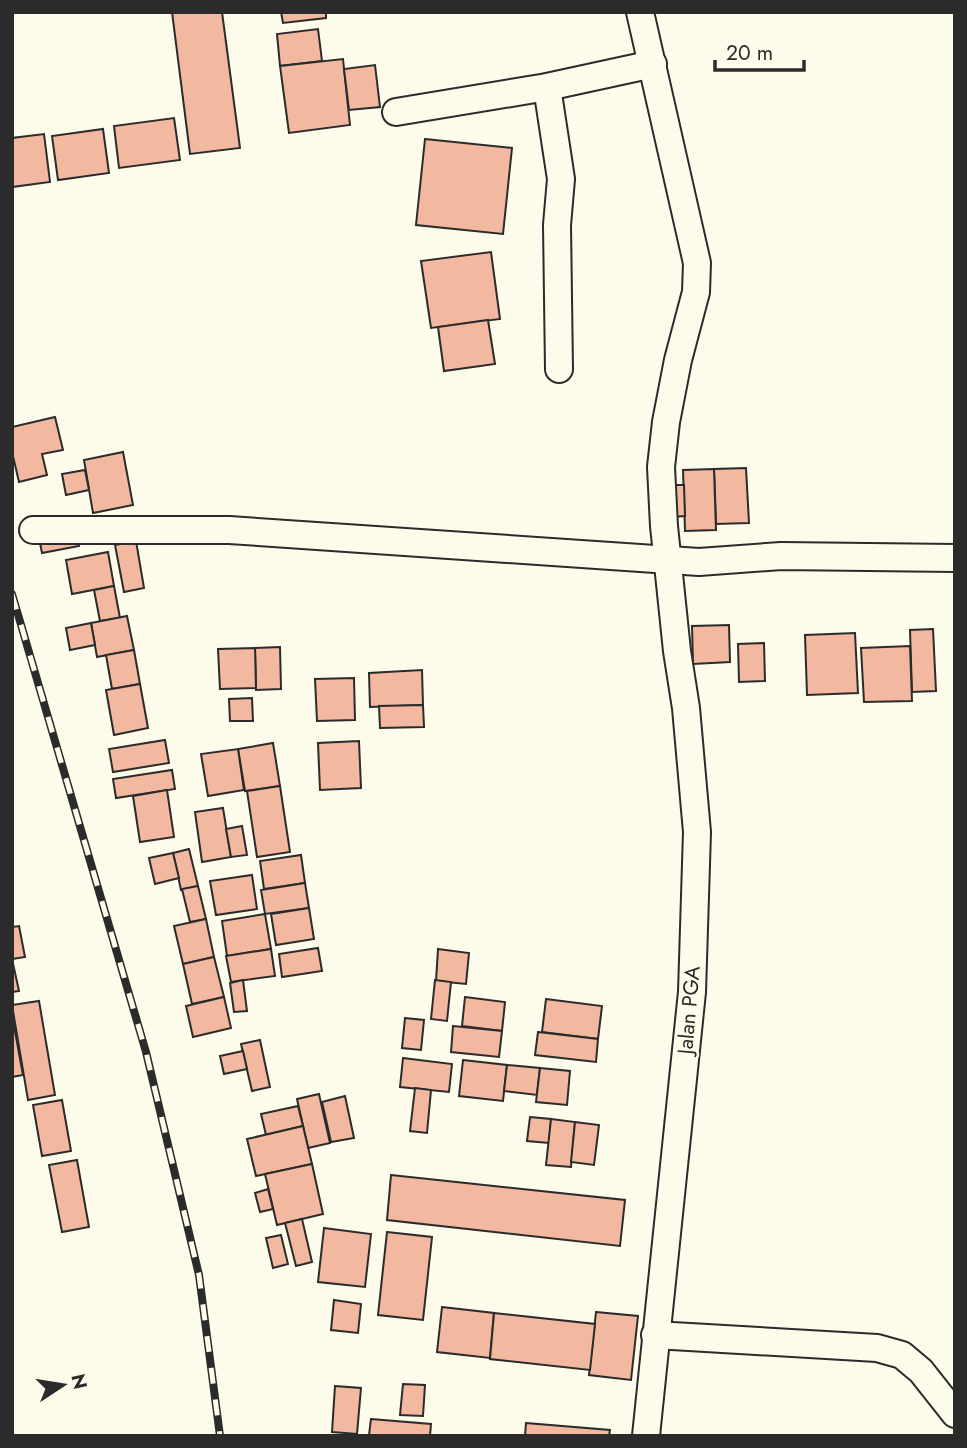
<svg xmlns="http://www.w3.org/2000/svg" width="967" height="1448" font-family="Jost,sans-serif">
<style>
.building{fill:#f2b8a0;stroke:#2b2b2b;stroke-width:2}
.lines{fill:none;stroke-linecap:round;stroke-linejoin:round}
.street-casing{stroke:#2b2b2b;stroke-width:30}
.street{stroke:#fdfbea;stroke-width:26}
.rail-casing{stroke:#2b2b2b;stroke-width:8}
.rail{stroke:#fdfbea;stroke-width:5;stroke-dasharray:16;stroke-linecap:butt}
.labels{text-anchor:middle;stroke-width:5;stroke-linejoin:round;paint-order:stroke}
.street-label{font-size:21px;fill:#2b2b2b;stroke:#fdfbea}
</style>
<rect width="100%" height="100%" fill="#fdfbea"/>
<g class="building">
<polygon points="172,12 222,12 240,148 190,154"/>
<polygon points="281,12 326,12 326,18 283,23"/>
<polygon points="318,29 322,61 280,66 277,34"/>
<polygon points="343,59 350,125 289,133 280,66"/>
<polygon points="375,65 380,107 349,110 344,69"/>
<polygon points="174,118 180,160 119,168 114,126"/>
<polygon points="103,129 109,173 58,180 52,136"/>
<polygon points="44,134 50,182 12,187 12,138"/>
<polygon points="425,139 512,148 503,234 416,225"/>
<polygon points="491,252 500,319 431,328 421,261"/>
<polygon points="488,320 495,364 444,371 438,327"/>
<polygon points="55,417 63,450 42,454 47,475 19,482 12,452 12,427"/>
<polygon points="123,452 133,505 93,513 84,460"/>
<polygon points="746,468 749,523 716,524 714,469"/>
<polygon points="714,469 716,530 685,531 683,470"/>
<polygon points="85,470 89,490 66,495 62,474"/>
<polygon points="671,485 684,485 685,516 672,517"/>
<polygon points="76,531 79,546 42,553 39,538"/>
<polygon points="136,541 144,588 124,592 115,545"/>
<polygon points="108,552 114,586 72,594 66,560"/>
<polygon points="114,586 120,618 100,621 94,590"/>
<polygon points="127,616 134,650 97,657 91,623"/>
<polygon points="91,623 95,645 70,650 66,628"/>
<polygon points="729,625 730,662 693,664 692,626"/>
<polygon points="933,629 936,691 912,692 910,630"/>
<polygon points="855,633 858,693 807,695 805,635"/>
<polygon points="764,643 765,681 739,682 738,644"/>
<polygon points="910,646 912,701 864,702 861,648"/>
<polygon points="280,647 281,689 256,690 255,648"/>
<polygon points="255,648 256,688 220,689 218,649"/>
<polygon points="134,650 140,684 112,689 106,655"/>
<polygon points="422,670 423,705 370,707 369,673"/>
<polygon points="354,678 355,720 317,721 315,679"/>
<polygon points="140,684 148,728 114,735 106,690"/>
<polygon points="252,698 253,721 230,721 229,699"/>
<polygon points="423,705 424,727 380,728 379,706"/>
<polygon points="165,740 169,763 113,772 109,749"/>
<polygon points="359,741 361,788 320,790 318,743"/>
<polygon points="273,743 280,786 245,791 238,749"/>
<polygon points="238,749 244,790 208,796 201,754"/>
<polygon points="172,770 175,789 116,798 113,779"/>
<polygon points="280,786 290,852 257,857 247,791"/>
<polygon points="167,790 174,837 140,842 133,796"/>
<polygon points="223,808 231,857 202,862 195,812"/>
<polygon points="242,826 247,855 231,857 226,829"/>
<polygon points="189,849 198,886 181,890 173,853"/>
<polygon points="173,853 179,878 155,884 149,858"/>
<polygon points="301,855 305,883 264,889 260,861"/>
<polygon points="252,875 257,909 216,915 210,881"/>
<polygon points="305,883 309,908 265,914 261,890"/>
<polygon points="198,886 206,919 190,922 182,889"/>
<polygon points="309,908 314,939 276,945 271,914"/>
<polygon points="265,914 271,949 227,956 222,921"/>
<polygon points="206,919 214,957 183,964 174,926"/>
<polygon points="19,926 25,957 12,959 12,927"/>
<polygon points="318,948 322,971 282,977 279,954"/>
<polygon points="271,949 275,976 231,982 226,956"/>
<polygon points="438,949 469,953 466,984 436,981"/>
<polygon points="214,957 224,997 192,1004 183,964"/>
<polygon points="12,959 19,991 12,992"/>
<polygon points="243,980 247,1011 234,1012 230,983"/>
<polygon points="435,980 451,982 447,1021 431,1019"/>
<polygon points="224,997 231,1028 193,1037 186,1006"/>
<polygon points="465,997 505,1002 502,1031 462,1026"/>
<polygon points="546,999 602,1006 598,1039 542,1032"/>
<polygon points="39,1001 55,1095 28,1100 12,1005"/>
<polygon points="12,1015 23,1075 12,1077"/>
<polygon points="405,1018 424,1020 421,1050 402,1048"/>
<polygon points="453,1026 502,1031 499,1057 451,1052"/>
<polygon points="538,1032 598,1039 596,1062 535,1055"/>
<polygon points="260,1040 270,1087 252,1091 241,1044"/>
<polygon points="243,1051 247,1069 224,1074 220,1056"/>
<polygon points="403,1058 452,1064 449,1092 400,1087"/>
<polygon points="463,1060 507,1065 503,1101 459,1096"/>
<polygon points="507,1065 540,1068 537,1095 504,1091"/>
<polygon points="540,1068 570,1071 567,1105 536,1102"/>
<polygon points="415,1088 431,1090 427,1133 410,1131"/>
<polygon points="319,1094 330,1143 308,1148 297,1099"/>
<polygon points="345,1096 354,1138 331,1142 322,1102"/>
<polygon points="62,1100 71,1151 42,1156 33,1105"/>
<polygon points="298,1106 303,1126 266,1135 261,1114"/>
<polygon points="530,1117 551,1119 549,1143 527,1141"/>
<polygon points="551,1119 575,1122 571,1167 546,1165"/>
<polygon points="575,1122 599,1125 594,1165 571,1162"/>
<polygon points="303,1126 312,1164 256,1176 247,1139"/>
<polygon points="77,1160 89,1227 62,1232 49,1165"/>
<polygon points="312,1164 323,1214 277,1225 265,1174"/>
<polygon points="391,1175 625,1200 620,1246 387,1220"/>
<polygon points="268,1189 273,1209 260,1212 255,1193"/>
<polygon points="302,1219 312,1262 296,1266 285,1223"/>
<polygon points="324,1228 371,1234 365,1287 318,1282"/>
<polygon points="387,1232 432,1237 423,1320 378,1315"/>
<polygon points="281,1235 288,1264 273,1268 266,1238"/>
<polygon points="334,1300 361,1304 358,1333 331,1330"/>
<polygon points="442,1307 494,1313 490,1358 437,1352"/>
<polygon points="596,1312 638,1316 631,1380 589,1375"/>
<polygon points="494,1313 595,1324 590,1370 490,1359"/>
<polygon points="403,1384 425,1385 423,1416 400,1415"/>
<polygon points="335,1386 361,1388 357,1434 332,1432"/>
<polygon points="371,1419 431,1424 430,1436 369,1435"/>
<polygon points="526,1423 610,1430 609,1436 525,1436"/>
</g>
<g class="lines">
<g class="street-casing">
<g id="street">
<polyline points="640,12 697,263 696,292 678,360 666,422 661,467 664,526 677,651 686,708 697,832 692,992 646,1436"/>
<polyline points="547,87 561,179 557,225 559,369"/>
<polyline points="396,112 547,87 653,64"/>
<polyline points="33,530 229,530 699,562 781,556 955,558"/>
<polyline points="655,1335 877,1348 902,1355 921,1371 955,1414"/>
</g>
</g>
<use href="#street" class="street"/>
<g class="rail-casing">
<polyline id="rail" points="12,594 146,1052 199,1275 220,1436"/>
</g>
<use href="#rail" class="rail"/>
</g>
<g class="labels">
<g class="street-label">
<text transform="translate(689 1010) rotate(-85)" y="7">Jalan PGA</text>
</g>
</g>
<rect width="967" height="1448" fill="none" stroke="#2b2b2b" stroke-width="28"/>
<g transform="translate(63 1385) rotate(78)" stroke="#fdfbea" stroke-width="5" paint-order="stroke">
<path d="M0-5L12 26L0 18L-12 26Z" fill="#2b2b2b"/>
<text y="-10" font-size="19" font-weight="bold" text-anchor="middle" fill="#2b2b2b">N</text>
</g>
<path d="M715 60v10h89v-10" fill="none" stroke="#2b2b2b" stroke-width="3.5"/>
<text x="726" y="60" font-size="21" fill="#2b2b2b" stroke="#fdfbea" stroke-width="5" paint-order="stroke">20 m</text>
</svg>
